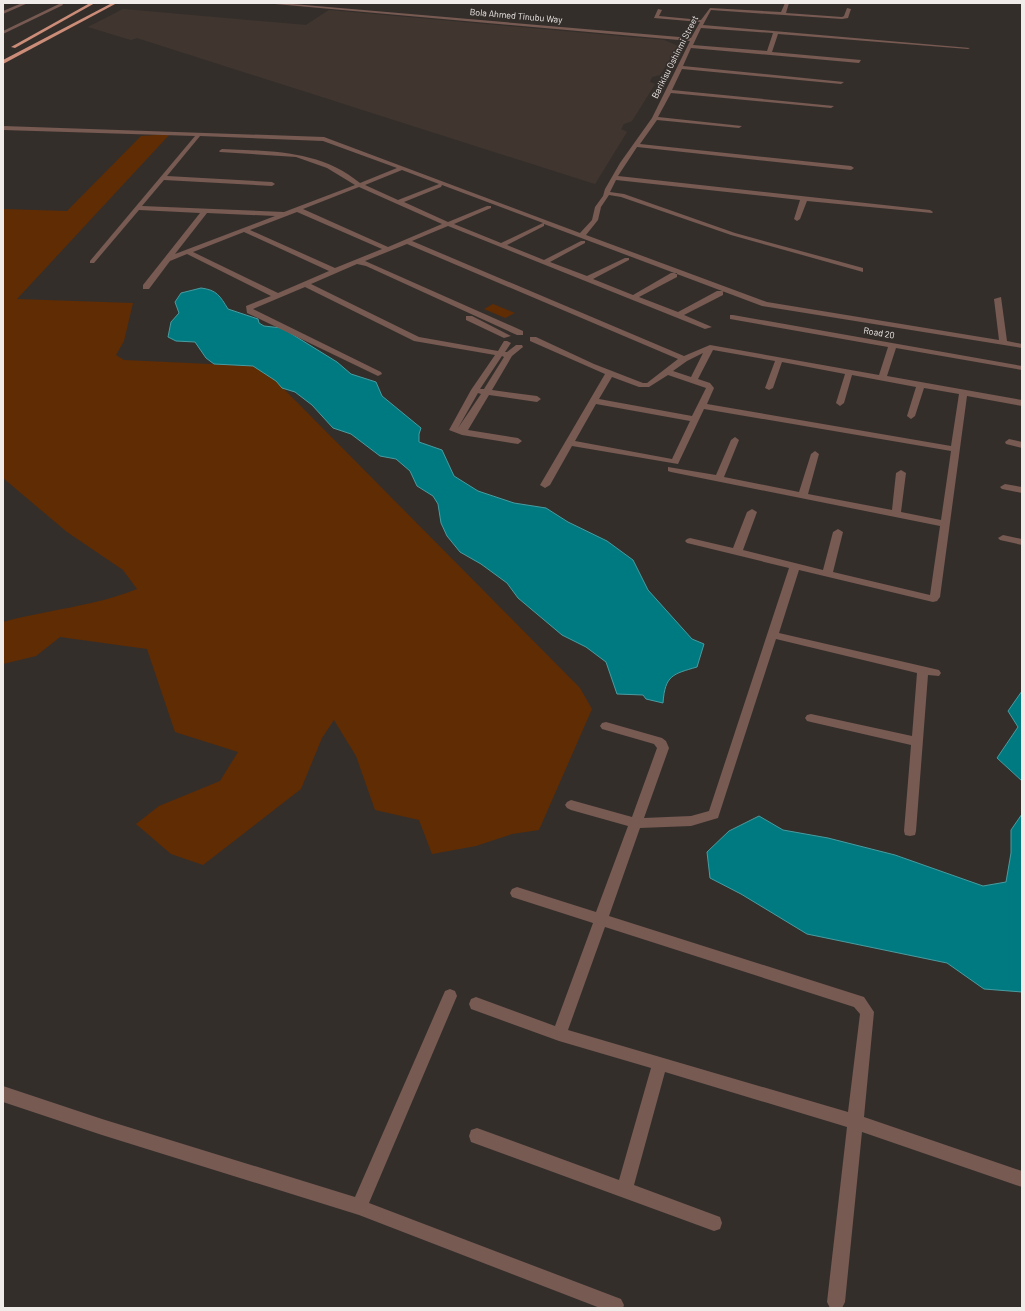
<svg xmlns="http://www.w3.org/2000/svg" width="1025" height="1311" font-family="Barlow,sans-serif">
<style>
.built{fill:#41362f}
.green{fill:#602c03}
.water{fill:#007a81;stroke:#489ca0}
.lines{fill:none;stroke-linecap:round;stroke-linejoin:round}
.minor{fill:#775a52;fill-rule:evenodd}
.trunk{fill:#cb8c78;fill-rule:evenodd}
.labels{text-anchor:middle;stroke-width:3.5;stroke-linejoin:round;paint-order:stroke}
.far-street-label{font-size:9px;fill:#f0ecea;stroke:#342e2b}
</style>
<rect width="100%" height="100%" fill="#342e2b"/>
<polygon class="built" points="123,9 306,25 329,10 664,40 678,46 660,75 652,77 650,82 655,84 632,121 624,124 621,129 627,132 595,184 137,38 131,40 88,27"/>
<g class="green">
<path d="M170 134 17 299 133 303 124 341 116 355 124 360 253 366 276 381 580 688 592 709 539 830 512 834 476 846 432 854 419 820 375 810 356 756 334 720 322 738 301 789 203 865 171 854 136 824 159 806 220 781 238 752 175 732 147 649 60 637 36 656 3 664V622C46 610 96 606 137 589L123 570 67 532 3 478V209L67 211 141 136Z"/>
<polygon points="493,304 515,313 505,318 484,309"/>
</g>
<g class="water">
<path d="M201 288C217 290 220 296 228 309L258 319 259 323 264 326 282 328 337 362 351 374 376 382 382 396 421 428 419 434V442L442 450 454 476 478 491 514 503 546 508 568 522 607 541 633 560 648 590 692 639 704 644 697 667C673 674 665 675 663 703L646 699 643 695 617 694 606 662 586 647 562 635 518 598 507 583 481 564 460 552 447 536 441 523 438 504 433 496 417 486 410 471 396 459 380 456 351 434 333 428 312 405 295 392 282 388 276 381 253 366 214 364 206 358 195 342 176 341 168 337 171 322 179 313 175 302 181 293Z"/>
<polygon points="1022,691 1022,781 997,758 1018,727 1008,711"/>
<polygon points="1022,814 1022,992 984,989 947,963 807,934 741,894 710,878 707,852 729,831 759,816 783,830 828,838 895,855 983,886 1006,882 1011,853 1011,830"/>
</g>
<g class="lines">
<g class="minor">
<polygon points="22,3 28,3 3,14 3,11"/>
<polygon points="58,3 62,3 63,5 3,34 3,31 59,4"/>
<path d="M264 3H281L691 38 700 22 654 18 658 9 662 10 659 16 701 20 710 8 781 12 785 3H789L786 13 842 17 844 16 847 8 851 9 848 18 842 19 711 10 703 25 970 48 968 49 778 34 772 52 861 60 859 63 691 48 683 66 844 82 841 84 682 69 672 90 834 106 831 108 671 93 658 117 742 126 739 128 657 120 640 144 851 166 854 168 851 170 637 147 618 176 930 210 933 212 932 213 807 201 800 219 797 221 794 219 800 200 616 180 610 192 624 194 735 233 863 268V272L731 235 621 197 609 195 601 207 598 220 586 235 767 302 999 340 994 299 1001 297 1007 341 1022 344V348L762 306 544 224V226L507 245 544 260 581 241H585V243L550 262 587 276 625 258H629V260L593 279 633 295 671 273H677V277L639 297 678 312 717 291H723V295L684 315 712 327 705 329 448 226 412 241 684 356 710 345 879 375 888 347 730 319V315H733L1022 366V370L896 348 887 376 1022 400V406L967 396 940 597 937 601 933 602 799 570 779 633 939 670 941 673 939 676 928 675 916 831 915 835 910 836 905 835 904 831 911 745 811 722 807 721 805 718 807 715 811 714 912 736 917 673 776 639 718 818 691 826 640 828 609 916 864 997 874 1012 864 1117 1022 1171V1187L862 1132 845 1302 842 1308H830L827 1302 847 1127 665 1072 634 1185 720 1217 722 1223 720 1229 714 1231 471 1142 469 1136 471 1130 477 1128 619 1180 651 1068 559 1041 471 1009 469 1004 471 999 476 997 555 1026 593 923 512 897 510 893 512 889 517 887 596 912 628 826 571 810 567 808 565 805 567 802 571 800 632 817 657 748 654 744 602 729 600 726 602 723 606 722 662 738 666 741 669 748 644 818 691 816 709 811 789 568 687 543 685 541 687 539 690 538 733 548 747 512 752 509 757 512 743 550 823 570 833 532 838 529 843 532 833 572 930 595 940 526 671 472 668 471V467L716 475 731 440 735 437 739 440 724 477 799 492 811 454 815 451 819 454 808 494 892 510 896 473 901 470 906 473 901 512 941 520 951 451 704 409 678 464 572 446 550 485 545 488 540 485 605 374 530 341V337H536L594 364 643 383H647L678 359 407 244 365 261 523 331V335H517L366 266 357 264 311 284 419 337 498 351 504 341H507L511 343 505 352H507L516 345H522L523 347 512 356 492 390 537 396 541 399 537 402 489 395 468 430 518 438 522 441 518 444 462 435 449 430 471 390 495 355 414 341 305 287 253 309 381 372 382 374 378 376 247 313 246 306 271 296 187 254 170 261 149 289H143V285L200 213 139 210 94 263H90V261L195 136 3 130V126L324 137 580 233 592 220 595 207 603 196 605 189 620 163 652 118 690 41ZM701 28 773 33 767 51 693 45ZM200 136 323 141 397 168 360 183C320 150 270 151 222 149L219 151 220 152 296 157 327 168 355 185 284 212 142 206 164 180 272 186 275 184 272 182 167 176ZM402 170 439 184 398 200 365 185ZM442 185 543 223 501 243 454 224 491 208V206H487L448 222 404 202 441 187ZM359 187 442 224 388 247 303 209ZM297 212 382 249 335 268 250 230ZM207 213 275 216 175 254ZM244 232 329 271 278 293 193 252ZM713 350 775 361 765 388 769 390 773 388 782 362 845 374 836 403 840 406 844 403 852 375 916 387 907 416 911 419 915 416 924 388 959 394 951 446 707 404 714 388 710 383 698 379ZM703 353 691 377 673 371 687 361ZM502 356 504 357 484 389H480ZM668 375 706 388 692 416 599 399 612 377 639 387H649ZM478 393 481 394 458 428ZM596 404 690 421 672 459 575 441ZM605 927 854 1007 860 1014 848 1112 568 1030Z"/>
<polygon points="466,316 472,316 511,336 504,338 466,320"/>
<polygon points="1009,439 1022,442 1022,448 1006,444 1005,442"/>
<polygon points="1005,484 1022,487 1022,493 1002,489 1000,487"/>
<polygon points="1003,535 1022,539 1022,545 1000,540 998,538"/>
<polygon points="450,989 455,991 457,996 369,1203 621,1299 624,1305 623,1308 600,1308 359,1215 102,1135 3,1102 3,1086 102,1119 355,1197 445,991"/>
</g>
<g class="trunk">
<polygon points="90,3 95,3 15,48 11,47"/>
<polygon points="112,3 117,3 3,64 3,60"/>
</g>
</g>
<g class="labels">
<g class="far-street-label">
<text transform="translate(516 16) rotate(5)" y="3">Bola Ahmed Tinubu Way</text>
<text transform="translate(675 57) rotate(-63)" y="3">Barikisu Oshinmi Street</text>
<text transform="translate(879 333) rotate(10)" y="3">Road 20</text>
</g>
</g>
<rect width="1025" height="1311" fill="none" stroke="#f0ecea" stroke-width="8"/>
</svg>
